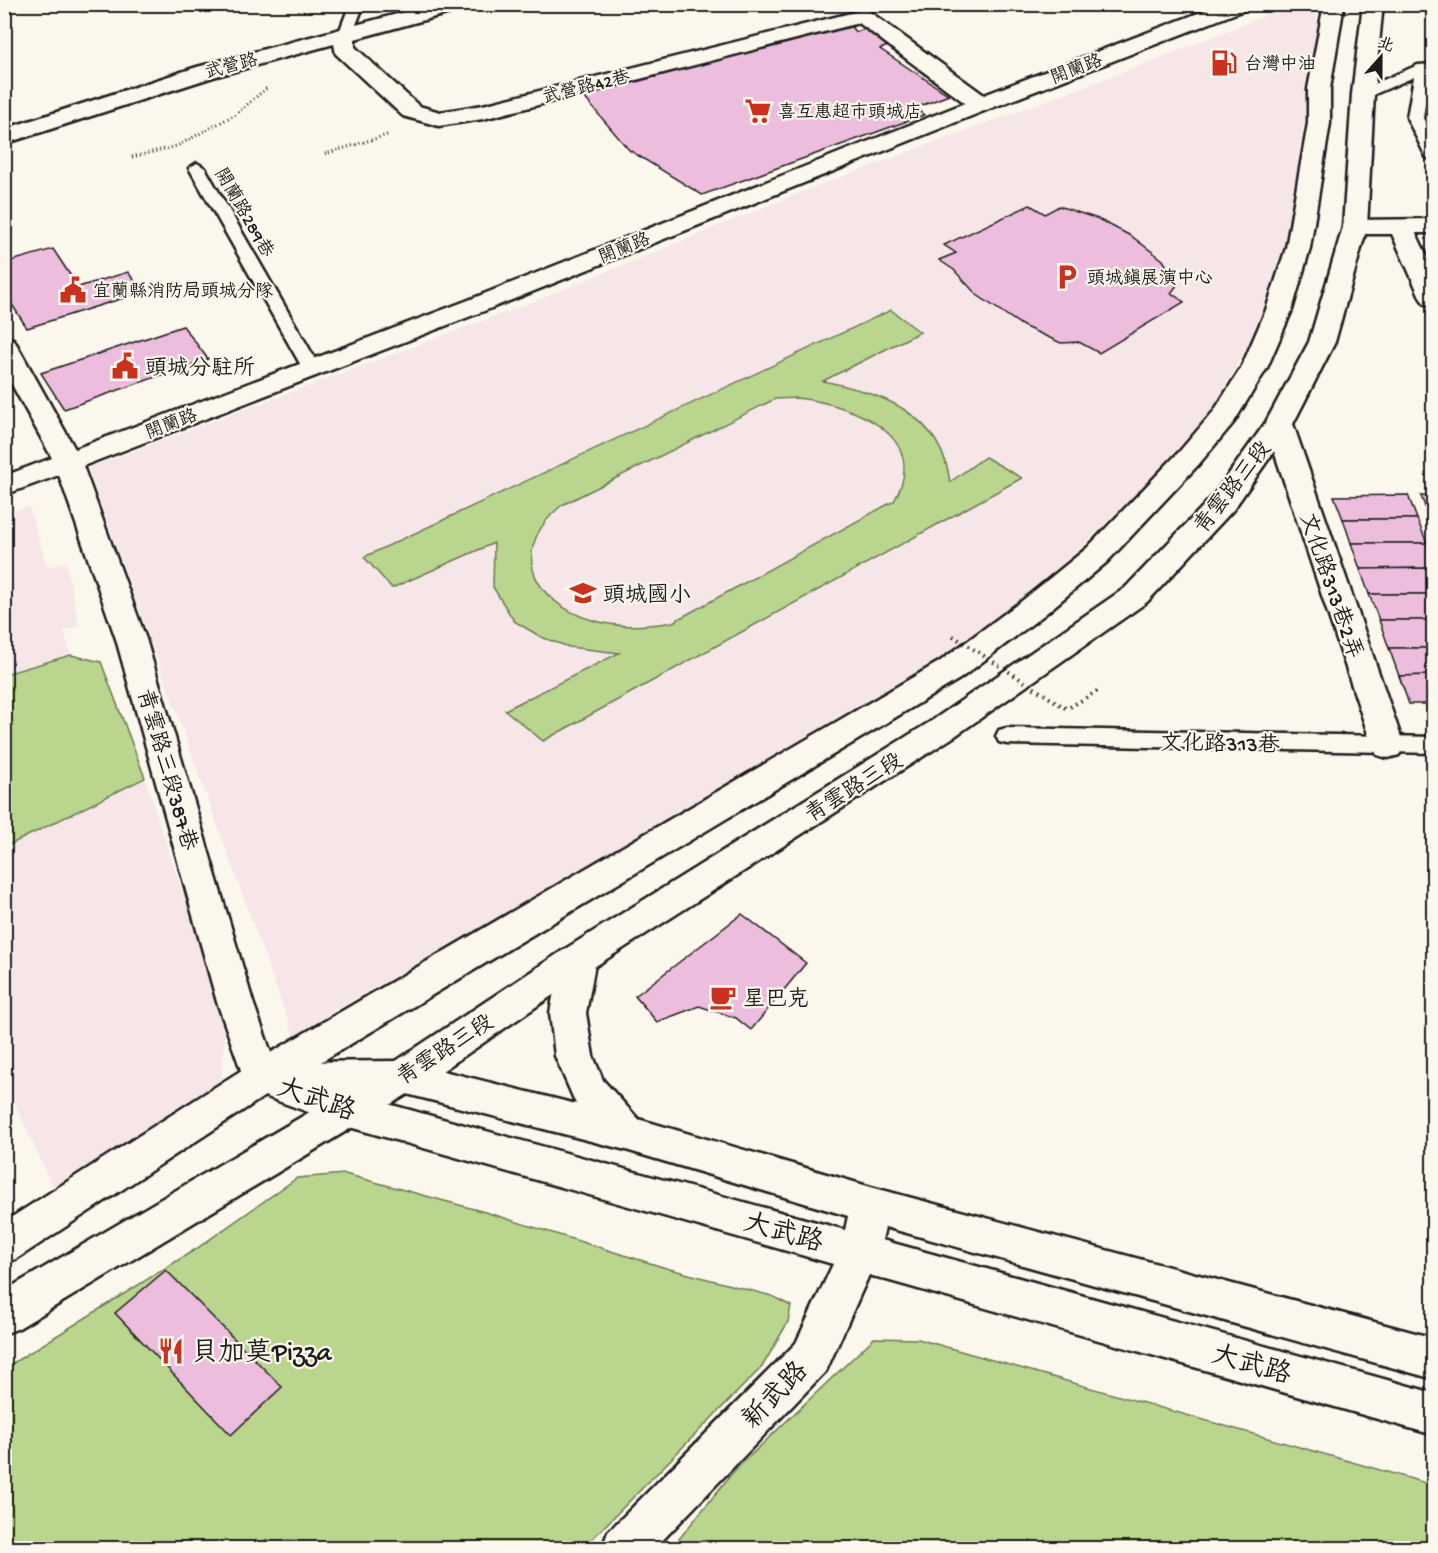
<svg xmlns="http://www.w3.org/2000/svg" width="1438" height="1553" font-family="'Gochi Hand','LXGW WenKai TC',sans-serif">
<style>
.built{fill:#f7e6e8}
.green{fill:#b9d58e;stroke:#6a7855;stroke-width:1.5;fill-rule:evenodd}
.building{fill:#edbddd;stroke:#1c1c1c;stroke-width:1.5}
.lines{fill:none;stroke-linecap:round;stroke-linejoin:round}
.service-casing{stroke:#1c1c1c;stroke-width:5}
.minor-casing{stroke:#1c1c1c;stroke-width:5}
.primary-casing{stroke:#1c1c1c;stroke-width:5}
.path-far1{stroke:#1c1c1c;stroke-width:3;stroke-dasharray:1 3;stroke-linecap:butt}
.path{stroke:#1c1c1c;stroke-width:4;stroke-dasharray:1.5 4.5;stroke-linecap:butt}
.service{fill:#fbf7ec;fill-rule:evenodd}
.minor{fill:#fbf7ec;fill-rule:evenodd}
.primary{fill:#fbf7ec;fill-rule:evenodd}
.path-bridge{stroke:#1c1c1c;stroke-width:4;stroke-dasharray:1.5 4.5;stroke-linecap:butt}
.labels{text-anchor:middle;stroke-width:4.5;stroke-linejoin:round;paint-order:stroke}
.far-poi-label{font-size:18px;fill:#1c1c1c;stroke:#fbf7ec;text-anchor:start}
.far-street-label{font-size:18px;fill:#1c1c1c;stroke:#fbf7ec}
.poi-label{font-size:22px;fill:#1c1c1c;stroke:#fbf7ec;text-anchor:start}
.street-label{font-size:22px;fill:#1c1c1c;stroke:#fbf7ec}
.near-street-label{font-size:27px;fill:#1c1c1c;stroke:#fbf7ec}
.near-poi-label{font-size:27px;fill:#1c1c1c;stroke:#fbf7ec;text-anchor:start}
</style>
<rect width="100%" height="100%" fill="#fbf7ec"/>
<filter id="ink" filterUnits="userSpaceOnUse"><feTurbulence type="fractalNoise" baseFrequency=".0167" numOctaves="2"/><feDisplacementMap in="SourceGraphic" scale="12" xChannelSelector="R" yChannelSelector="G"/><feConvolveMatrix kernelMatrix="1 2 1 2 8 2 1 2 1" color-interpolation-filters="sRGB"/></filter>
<g filter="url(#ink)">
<g class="built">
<polygon points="1291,5 1319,5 1319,7 1288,239 1262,319 1216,404 1169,461 1061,568 1004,618 930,672 342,1006 294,1037 88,468 535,301 801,192 1155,60"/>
<polygon points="29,506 47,567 66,562 79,626 64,631 71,655 5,674 5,515"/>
<polygon points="145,778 225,1023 221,1084 54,1189 5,1083 4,847"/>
</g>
<g class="green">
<path d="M891 310 920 332 823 381C883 393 941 414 950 482L985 457 1022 478 543 741 505 710 619 653 569 647 541 637 514 621 493 587 494 543 392 588 364 557ZM797 398C849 404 933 433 894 501L673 622C650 626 627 628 604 623 539 610 502 555 562 505L775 399Z"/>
<polygon points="71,655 101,662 145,778 5,847 5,674"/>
<polygon points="345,1174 485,1212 666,1268 772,1296 791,1306 788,1322 762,1367 583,1548 5,1548 5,1368 196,1249 297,1178"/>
<polygon points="874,1338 918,1339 1433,1485 1433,1548 676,1548 675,1544 734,1471"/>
</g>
<g class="building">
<polygon points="850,25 855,32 866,29 891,45 880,49 949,95 915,108 924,115 702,195 629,150 583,96"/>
<polygon points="1030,205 1045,214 1059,206 1098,219 1131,236 1163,260 1178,284 1171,293 1184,302 1099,353 1079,342 1061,343 1023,326 977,295 954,270 939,260 956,253 944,245"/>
<polygon points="53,249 78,287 128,272 143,292 27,328 4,292 4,263"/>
<polygon points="183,326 208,359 64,409 41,373"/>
<polygon points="1408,495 1417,519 1343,519 1334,496"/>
<polygon points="1421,496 1434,496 1434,520 1430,520"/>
<polygon points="1343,519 1417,519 1427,543 1351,543"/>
<polygon points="1351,543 1427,543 1434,561 1434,568 1360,569"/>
<polygon points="1434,568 1434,594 1369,594 1360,569"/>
<polygon points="1369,594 1434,594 1434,620 1379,620"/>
<polygon points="1379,620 1434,620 1434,648 1389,648"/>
<polygon points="1389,648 1434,648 1434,675 1399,676"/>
<polygon points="1434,675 1434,704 1409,704 1399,676"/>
<polygon points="742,914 806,963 751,1030 736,1018 699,1006 657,1022 635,996"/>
<polygon points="166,1270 282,1387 231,1435 115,1313"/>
</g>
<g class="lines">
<g class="service-casing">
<g id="service">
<polygon points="350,4 364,4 352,35 345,39 338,35"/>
<polygon points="1434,64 1434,72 1430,72 1423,118 1434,140 1434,162 1426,157 1407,118 1414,77 1368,97 1363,99 1355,94 1358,91 1418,65"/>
<polygon points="197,163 205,168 321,369 318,373 306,373 303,369 189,168"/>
<polygon points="1007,728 1434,737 1434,753 1007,744 999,742 996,736 999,730"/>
</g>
</g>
<g class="minor-casing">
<g id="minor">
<path d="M435 4H471L468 8 355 39V47L419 106 440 112 483 105 863 10 870 12 984 95 1222 4H1252L1249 8 989 109 484 311 83 466 146 639 253 1002 275 1064 281 1062 403 1061 576 1104 555 1056 550 1013 560 959 565 949 578 944 591 949 596 959 586 1013 593 1056 603 1080 638 1119 871 1187 1434 1338V1379L885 1227 882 1240 1434 1393V1435L869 1275 826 1371 655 1548H602L608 1532 796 1343 833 1264 346 1126 248 1090 217 1002 116 639 59 475 4 495V476L52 458 4 370V337L13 339 17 345 75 449 466 301 965 103 859 23 483 119 439 126 403 116 336 54 334 44 213 77 4 144V129L197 67ZM403 1093 626 1150 848 1216 845 1230 352 1094Z"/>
<polygon points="1434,219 1434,233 1416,233 1434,271 1434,306 1425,304 1421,299 1392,234 1355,234 1346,232 1343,227 1346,222 1355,220"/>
<polygon points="1279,415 1289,418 1293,424 1404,746 1399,755 1388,758 1377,755 1372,746 1265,424 1269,418"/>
</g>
</g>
<g class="primary-casing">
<g id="primary">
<polygon points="1324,4 1344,4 1330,89 1330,123 1310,248 1292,310 1267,368 1234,422 1199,464 1107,562 1045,614 961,678 274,1090 18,1258 4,1264 4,1222 248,1066 939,662 1023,600 1087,548 1179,452 1214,411 1241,368 1266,310 1286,248 1308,123 1308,89"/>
<polygon points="1363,4 1383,4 1374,94 1367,227 1335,342 1293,424 1233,510 1147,602 955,736 591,969 416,1089 19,1328 4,1334 4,1291 390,1065 565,949 933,720 1125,588 1213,496 1266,422 1309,342 1343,227 1352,94"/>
</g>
</g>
<g class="path-far1">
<polyline points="325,154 390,134"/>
<polyline points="132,157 177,146 236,114 268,87"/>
</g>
<polyline class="path" points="1070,707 1099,690"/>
<use href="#service" class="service"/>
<use href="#minor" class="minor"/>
<use href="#primary" class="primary"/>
<polyline class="path-bridge" points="953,636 1067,709"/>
</g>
</g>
<defs>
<g id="fuel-bare" transform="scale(2.07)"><path d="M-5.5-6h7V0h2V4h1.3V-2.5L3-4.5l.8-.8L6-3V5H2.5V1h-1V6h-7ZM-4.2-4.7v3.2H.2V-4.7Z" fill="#c8321e" stroke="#fbf7ec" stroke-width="2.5" paint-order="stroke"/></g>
<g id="supermarket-bare" transform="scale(2.07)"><path d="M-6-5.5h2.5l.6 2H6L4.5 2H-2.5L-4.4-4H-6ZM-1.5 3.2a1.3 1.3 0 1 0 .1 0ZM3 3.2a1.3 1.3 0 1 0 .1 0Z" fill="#c8321e" stroke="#fbf7ec" stroke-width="2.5" paint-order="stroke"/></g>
<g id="parking-bare" transform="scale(2.07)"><path d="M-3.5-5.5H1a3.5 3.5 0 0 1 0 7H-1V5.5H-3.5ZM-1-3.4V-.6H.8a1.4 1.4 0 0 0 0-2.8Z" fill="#c8321e" stroke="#fbf7ec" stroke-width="2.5" paint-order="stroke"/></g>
<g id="civic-bare" transform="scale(2.07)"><path d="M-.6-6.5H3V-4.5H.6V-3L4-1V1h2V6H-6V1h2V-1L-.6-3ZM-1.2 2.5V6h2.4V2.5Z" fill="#c8321e" stroke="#fbf7ec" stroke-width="2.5" paint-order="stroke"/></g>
<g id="school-bare" transform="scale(2.07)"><path d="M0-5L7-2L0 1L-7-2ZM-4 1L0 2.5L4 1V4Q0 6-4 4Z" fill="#c8321e" stroke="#fbf7ec" stroke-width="2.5" paint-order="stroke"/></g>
<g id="cafe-bare" transform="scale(2.07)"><path d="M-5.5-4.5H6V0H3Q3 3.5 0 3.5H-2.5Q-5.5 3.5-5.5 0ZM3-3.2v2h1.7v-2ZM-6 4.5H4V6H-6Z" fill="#c8321e" stroke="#fbf7ec" stroke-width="2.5" paint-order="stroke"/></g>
<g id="restaurant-bare" transform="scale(2.07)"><path d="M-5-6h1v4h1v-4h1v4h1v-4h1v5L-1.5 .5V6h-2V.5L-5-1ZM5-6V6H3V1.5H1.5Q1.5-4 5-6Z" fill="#c8321e" stroke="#fbf7ec" stroke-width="2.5" paint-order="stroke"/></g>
</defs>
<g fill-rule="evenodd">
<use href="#fuel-bare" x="1224" y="63"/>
<use href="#supermarket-bare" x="758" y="111"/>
<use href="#parking-bare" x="1067" y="277"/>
<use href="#civic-bare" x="73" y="290"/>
<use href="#civic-bare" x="125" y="366"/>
<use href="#school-bare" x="583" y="593"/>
<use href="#cafe-bare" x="723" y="997"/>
<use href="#restaurant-bare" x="171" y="1351"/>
</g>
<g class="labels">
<g class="far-poi-label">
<text x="1244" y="69">台灣中油</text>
<text x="778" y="117">喜互惠超市頭城店</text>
<text x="1087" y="283">頭城鎮展演中心</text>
<text x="93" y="296">宜蘭縣消防局頭城分隊</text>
</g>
<g class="far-street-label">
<text transform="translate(231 65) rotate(-15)" y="6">武營路</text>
<text transform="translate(1076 68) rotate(-21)" y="6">開蘭路</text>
<text transform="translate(586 86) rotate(-14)" y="6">武營路42巷</text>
<text transform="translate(245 212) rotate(60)" y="6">開蘭路289巷</text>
<text transform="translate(624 247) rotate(-22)" y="6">開蘭路</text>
<text transform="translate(171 423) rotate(-21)" y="6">開蘭路</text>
</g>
<g class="poi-label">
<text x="145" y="374">頭城分駐所</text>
<text x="603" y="601">頭城國小</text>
<text x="743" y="1005">星巴克</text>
</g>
<g class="street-label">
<text transform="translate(1231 486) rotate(-52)" y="8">青雲路三段</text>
<text transform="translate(1333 585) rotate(71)" y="8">文化路313巷2弄</text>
<text transform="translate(1220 742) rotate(1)" y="8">文化路313巷</text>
<text transform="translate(169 769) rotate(74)" y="8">青雲路三段387巷</text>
<text transform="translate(853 786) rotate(-32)" y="8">青雲路三段</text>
<text transform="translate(444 1048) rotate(-33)" y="8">青雲路三段</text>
</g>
<g class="near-street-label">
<text transform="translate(317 1098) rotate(19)" y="9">大武路</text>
<text transform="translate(784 1231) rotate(16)" y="9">大武路</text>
<text transform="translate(1252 1363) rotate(16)" y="9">大武路</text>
<text transform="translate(774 1394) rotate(-46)" y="9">新武路</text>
</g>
<g class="near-poi-label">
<text x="191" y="1360">貝加莫Pizza</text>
</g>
</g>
<rect width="1438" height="1553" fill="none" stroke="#fbf7ec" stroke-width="24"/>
<rect x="12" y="12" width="1414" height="1529" fill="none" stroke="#1c1c1c" stroke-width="2" filter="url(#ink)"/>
<g transform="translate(1381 57) rotate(21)" stroke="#fbf7ec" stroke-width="4.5" paint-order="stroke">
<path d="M0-4.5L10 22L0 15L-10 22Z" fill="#1c1c1c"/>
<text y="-9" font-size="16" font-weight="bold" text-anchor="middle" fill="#1c1c1c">北</text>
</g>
</svg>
